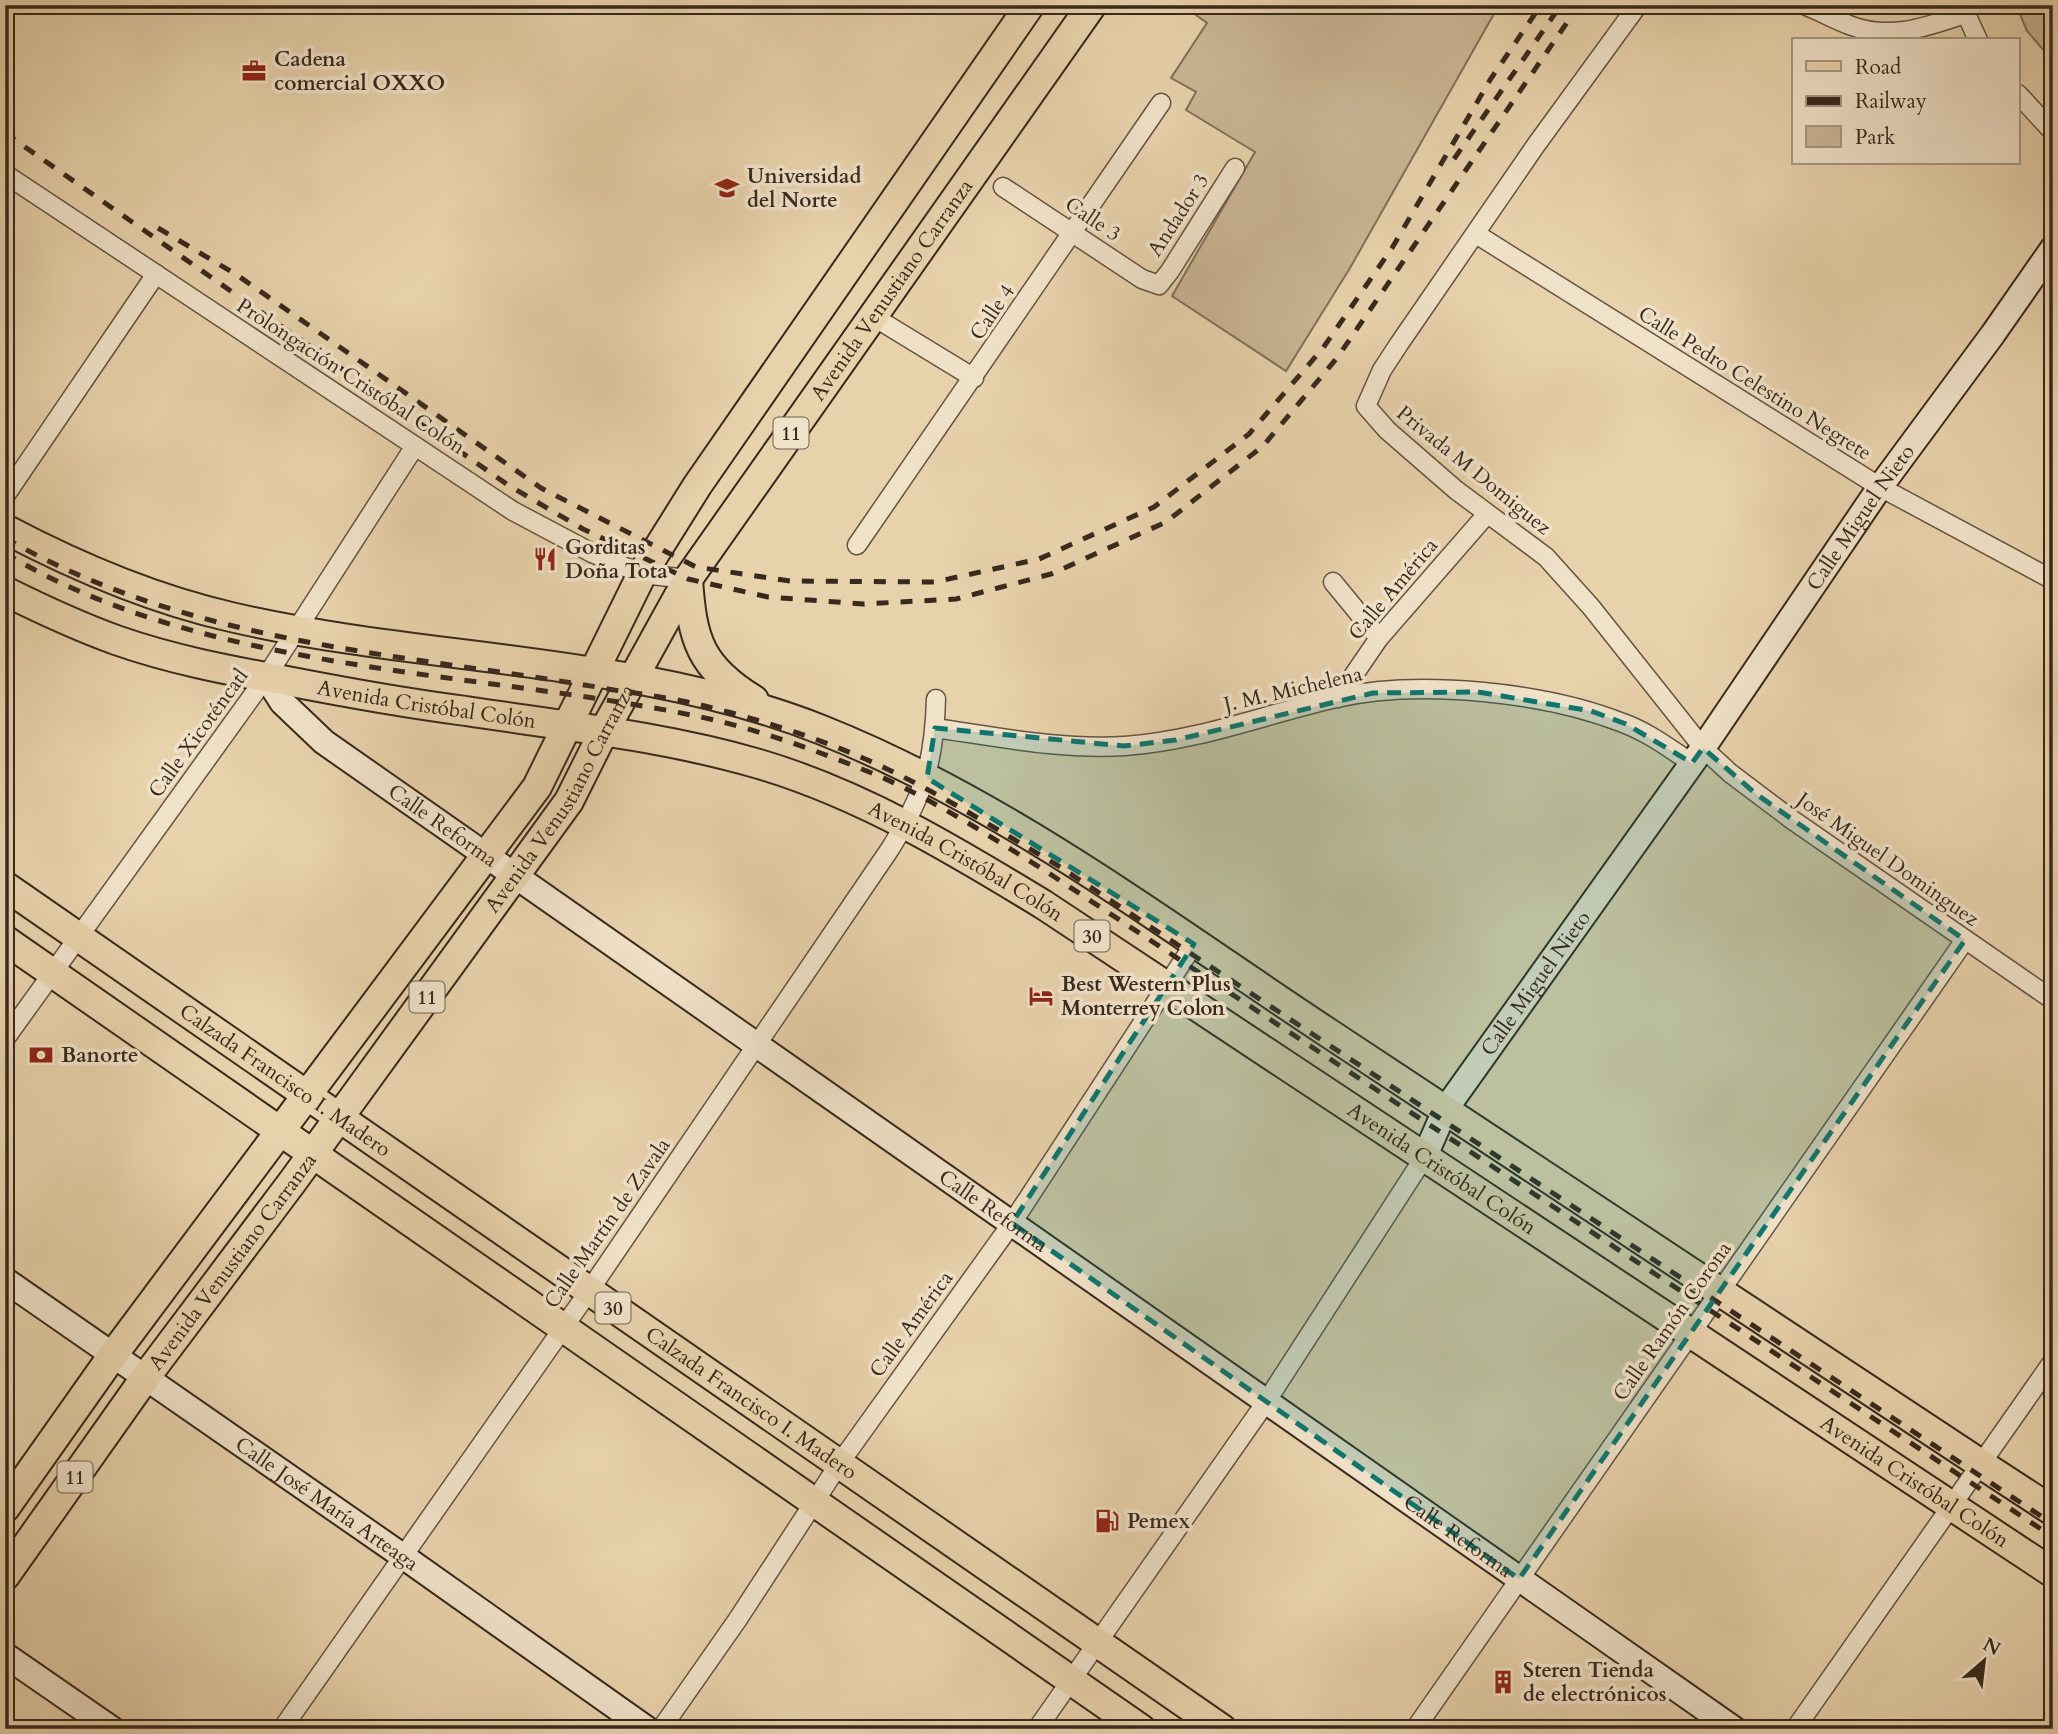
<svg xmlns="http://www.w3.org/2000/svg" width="2058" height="1734" font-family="Cardo,serif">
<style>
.green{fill:#cab594;stroke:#816f58;stroke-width:2}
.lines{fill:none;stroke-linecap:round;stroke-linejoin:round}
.street-casing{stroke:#645341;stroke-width:21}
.secondary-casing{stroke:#38291d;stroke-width:28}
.primary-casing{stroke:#38291d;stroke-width:32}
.street{stroke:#f0e2c9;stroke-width:18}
.secondary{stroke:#f0e2c9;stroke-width:24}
.primary{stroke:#e8d2ac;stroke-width:28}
.rail{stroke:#38291d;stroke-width:5;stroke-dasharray:12 12;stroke-linecap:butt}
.marked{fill:#0f766e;fill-opacity:0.2;stroke:#0f766e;stroke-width:5;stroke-dasharray:14 9;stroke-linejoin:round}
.labels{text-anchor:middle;stroke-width:7;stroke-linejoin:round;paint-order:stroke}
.shield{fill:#f0e2c9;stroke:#6f6051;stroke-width:2}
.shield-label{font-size:19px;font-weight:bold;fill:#38291d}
.poi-label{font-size:21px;font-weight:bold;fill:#38291d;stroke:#f0e2c9;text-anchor:start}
.street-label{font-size:21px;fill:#38291d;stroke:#f0e2c9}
</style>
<rect width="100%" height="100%" fill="#e8d2ac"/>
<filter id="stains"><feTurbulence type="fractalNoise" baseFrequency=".00286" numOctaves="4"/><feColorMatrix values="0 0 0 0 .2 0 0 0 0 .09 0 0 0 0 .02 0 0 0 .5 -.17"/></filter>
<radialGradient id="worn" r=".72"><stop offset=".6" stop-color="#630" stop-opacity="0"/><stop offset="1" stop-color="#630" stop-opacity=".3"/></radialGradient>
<g class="green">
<polygon points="1182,5 1499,5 1350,268 1286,371 1172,296 1255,152 1186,110 1196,92 1171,78 1207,23"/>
<polygon points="2016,5 2053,5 2053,61 2027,31"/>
</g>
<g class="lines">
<g class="street-casing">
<g id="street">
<polyline points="1638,5 1536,145 1399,344 1382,370 1366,406 1387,430 1456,490 1546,557 1591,607 1703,748 1730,773 1791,819 2053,1000"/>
<path d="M1804 5C1819 11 1834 19 1849 25 1890 41 1926 27 1965 14"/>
<polyline points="1962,5 1978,40"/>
<polyline points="2018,94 2053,132"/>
<polyline points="5,174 513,511 592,553 642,574 688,579"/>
<polyline points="1003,187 1142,279 1159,285 1170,271 1235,168"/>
<polyline points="1476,234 1880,487 2053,580"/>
<polyline points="874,317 974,378"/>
<polyline points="5,496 156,274"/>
<polyline points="857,545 1161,103"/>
<polyline points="1333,582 1379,638"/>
<polyline points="1338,698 1379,638 1487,514"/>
<path d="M935 728C997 737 1062 750 1125 746 1198 741 1266 714 1336 698 1418 679 1545 692 1623 723 1648 732 1670 749 1692 763"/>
<polyline points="5,1039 266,677 415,446"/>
<path d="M282 1729 589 1291 890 849C924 794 934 764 936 699"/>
<polyline points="661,1729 738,1619 839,1464 1012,1223 1194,944"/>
<polyline points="1037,1729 1266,1402 1425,1156"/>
<polyline points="1415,1729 1965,940"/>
<polyline points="1795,1729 2053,1361"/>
</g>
</g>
<g class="secondary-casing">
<g id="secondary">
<path id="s1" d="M266 677 282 702 324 742 1734 1729"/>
<path id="s2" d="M1425 1156 1445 1110 1703 748 1880 487 1993 334 2053 248"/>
<path id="s3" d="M5 1280 404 1557 647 1729"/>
<polyline points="5,1655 112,1729"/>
</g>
</g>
<g class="primary-casing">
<g id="primary">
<path d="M5 529C77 567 152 599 231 617 424 662 636 656 822 730 1003 802 1165 925 1327 1032 1569 1192 1810 1353 2053 1511"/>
<path d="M688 579C692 640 700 667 754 700"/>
<path id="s4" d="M5 591C41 609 78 626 116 640 170 659 226 670 282 680 343 692 404 703 466 711 564 726 663 736 759 764 861 794 954 850 1044 905L2053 1573"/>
<path id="s5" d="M5 886 1222 1729"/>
<polyline points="5,940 1141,1729"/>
<polyline points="5,1508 113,1355 537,787 642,574 697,486 1030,5"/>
<path id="s6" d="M5 1576 145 1378 293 1181 569 801 604 731 688 579 1092 5"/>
</g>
</g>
<use href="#street" class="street"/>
<use href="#secondary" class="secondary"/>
<use href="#primary" class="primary"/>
<g class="rail">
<polyline points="5,133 508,485 583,529 688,579 768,597 863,604 956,599 1051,574 1166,522 1263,446 1337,358 1579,5"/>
<polyline points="1454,159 1561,5"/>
<polyline points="158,228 237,275 541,488 696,567 790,581 935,582 1039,559 1154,507 1249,434 1323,348 1392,248 1490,80 1541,5"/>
<path d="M5 538C195 647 405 653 614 690 642 694 670 698 697 704 759 719 829 741 887 769 946 797 1001 832 1057 865L2053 1524"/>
<path d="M5 553C201 672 470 670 691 715 753 727 821 752 879 776 936 801 989 836 1041 868L2053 1537"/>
</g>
</g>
<path class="marked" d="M1478 692 1591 711 1626 724 1692 763 1703 748 1756 794 1965 940 1519 1579 1012 1223 1194 944 927 778 935 728 1124 746 1176 740 1373 693Z"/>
<defs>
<g id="office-bare" transform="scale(1.89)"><path d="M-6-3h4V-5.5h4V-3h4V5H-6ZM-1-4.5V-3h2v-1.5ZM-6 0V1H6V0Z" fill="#8f2418" stroke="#f0e2c9" stroke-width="2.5" paint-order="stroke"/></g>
<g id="university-bare" transform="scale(1.89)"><path d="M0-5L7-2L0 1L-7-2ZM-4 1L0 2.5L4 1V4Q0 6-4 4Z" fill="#8f2418" stroke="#f0e2c9" stroke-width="2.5" paint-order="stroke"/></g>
<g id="restaurant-bare" transform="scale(1.89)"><path d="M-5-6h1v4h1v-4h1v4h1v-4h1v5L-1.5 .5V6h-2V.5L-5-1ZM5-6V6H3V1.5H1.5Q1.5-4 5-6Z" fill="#8f2418" stroke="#f0e2c9" stroke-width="2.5" paint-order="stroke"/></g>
<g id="hotel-bare" transform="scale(1.89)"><path d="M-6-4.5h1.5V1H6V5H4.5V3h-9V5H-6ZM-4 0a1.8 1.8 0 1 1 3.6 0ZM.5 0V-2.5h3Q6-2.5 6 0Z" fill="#8f2418" stroke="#f0e2c9" stroke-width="2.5" paint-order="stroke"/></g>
<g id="bank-bare" transform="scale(1.89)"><path d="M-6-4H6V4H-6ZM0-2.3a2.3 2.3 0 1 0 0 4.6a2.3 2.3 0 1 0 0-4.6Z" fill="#8f2418" stroke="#f0e2c9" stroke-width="2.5" paint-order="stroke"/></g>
<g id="fuel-bare" transform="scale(1.89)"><path d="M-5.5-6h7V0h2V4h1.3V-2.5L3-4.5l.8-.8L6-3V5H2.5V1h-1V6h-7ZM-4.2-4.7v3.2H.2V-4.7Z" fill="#8f2418" stroke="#f0e2c9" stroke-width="2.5" paint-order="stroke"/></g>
<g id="building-bare" transform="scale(1.89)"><path d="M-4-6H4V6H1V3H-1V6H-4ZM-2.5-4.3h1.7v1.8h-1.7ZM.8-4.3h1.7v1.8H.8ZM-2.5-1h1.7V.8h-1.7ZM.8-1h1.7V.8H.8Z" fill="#8f2418" stroke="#f0e2c9" stroke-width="2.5" paint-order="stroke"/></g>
</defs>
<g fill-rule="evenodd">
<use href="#office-bare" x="254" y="71"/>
<use href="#university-bare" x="727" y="188"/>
<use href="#restaurant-bare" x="545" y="559"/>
<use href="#hotel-bare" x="1041" y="996"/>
<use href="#bank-bare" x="41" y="1055"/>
<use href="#fuel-bare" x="1107" y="1521"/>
<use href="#building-bare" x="1503" y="1682"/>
</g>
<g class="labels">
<g class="shield">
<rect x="773.5" y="417.5" width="35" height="31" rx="5"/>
<rect x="1074.5" y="920.5" width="35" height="31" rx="5"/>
<rect x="409.5" y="981.5" width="35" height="31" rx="5"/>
<rect x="595.5" y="1292.5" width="35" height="31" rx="5"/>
<rect x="57.5" y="1461.5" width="35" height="31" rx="5"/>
</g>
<g class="shield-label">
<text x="791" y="440">11</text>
<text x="1092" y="943">30</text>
<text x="427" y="1004">11</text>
<text x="613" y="1315">30</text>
<text x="75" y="1484">11</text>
</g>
<g class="poi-label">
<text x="274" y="66">Cadena<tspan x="274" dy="24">comercial OXXO</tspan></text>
<text x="747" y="183">Universidad<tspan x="747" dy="24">del Norte</tspan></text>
<text x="565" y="554">Gorditas<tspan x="565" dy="24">Doña Tota</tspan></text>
<text x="1061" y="991">Best Western Plus<tspan x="1061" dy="24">Monterrey Colon</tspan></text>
<text x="61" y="1062">Banorte</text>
<text x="1127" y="1528">Pemex</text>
<text x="1523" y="1677">Steren Tienda<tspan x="1523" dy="24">de electrónicos</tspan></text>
</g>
<g class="street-label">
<text transform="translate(1178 215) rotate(-57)" y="7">Andador 3</text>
<text transform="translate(1093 219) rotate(34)" y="7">Calle 3</text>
<text dy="7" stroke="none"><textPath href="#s6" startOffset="1564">Avenida Venustiano Carranza</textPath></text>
<text transform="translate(992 312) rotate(-56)" y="7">Calle 4</text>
<text transform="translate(351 376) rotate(33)" y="7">Prolongación Cristóbal Colón</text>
<text transform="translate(1755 383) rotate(32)" y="7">Calle Pedro Celestino Negrete</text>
<text transform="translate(1474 470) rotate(39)" y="7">Privada M Domiguez</text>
<text dy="7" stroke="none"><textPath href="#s2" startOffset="774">Calle Miguel Nieto</textPath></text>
<text transform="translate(1393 589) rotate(-50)" y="7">Calle América</text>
<text transform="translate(1293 689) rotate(-13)" y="7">J. M. Michelena</text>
<text dy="7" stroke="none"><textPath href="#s4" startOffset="439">Avenida Cristóbal Colón</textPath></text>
<text transform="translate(198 733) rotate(-54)" y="7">Calle Xicoténcatl</text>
<text dy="7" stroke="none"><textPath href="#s6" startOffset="956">Avenida Venustiano Carranza</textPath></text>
<text dy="7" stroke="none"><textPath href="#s1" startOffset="233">Calle Reforma</textPath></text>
<text transform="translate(1888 859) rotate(35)" y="7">José Miguel Dominguez</text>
<text dy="7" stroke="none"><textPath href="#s4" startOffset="1006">Avenida Cristóbal Colón</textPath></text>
<text dy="7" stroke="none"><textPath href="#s2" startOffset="206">Calle Miguel Nieto</textPath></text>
<text dy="7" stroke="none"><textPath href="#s5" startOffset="341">Calzada Francisco I. Madero</textPath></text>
<text dy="7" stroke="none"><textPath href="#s4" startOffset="1573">Avenida Cristóbal Colón</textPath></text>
<text dy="7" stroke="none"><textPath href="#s1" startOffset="905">Calle Reforma</textPath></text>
<text transform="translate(607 1223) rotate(-55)" y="7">Calle Martín de Zavala</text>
<text dy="7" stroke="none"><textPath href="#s6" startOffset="388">Avenida Venustiano Carranza</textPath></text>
<text transform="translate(1672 1321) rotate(-55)" y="7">Calle Ramón Corona</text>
<text transform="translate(911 1324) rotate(-54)" y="7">Calle América</text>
<text dy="7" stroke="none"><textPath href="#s5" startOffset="908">Calzada Francisco I. Madero</textPath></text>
<text dy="7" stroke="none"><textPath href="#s4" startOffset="2140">Avenida Cristóbal Colón</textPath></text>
<text dy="7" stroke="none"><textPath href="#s3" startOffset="392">Calle José María Arteaga</textPath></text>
<text dy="7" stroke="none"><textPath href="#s1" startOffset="1472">Calle Reforma</textPath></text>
</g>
</g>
<rect width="2058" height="1734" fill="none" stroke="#e8d2ac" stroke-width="28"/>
<rect x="7" y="7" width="2044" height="1720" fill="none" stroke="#38291d" stroke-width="3.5"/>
<rect x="14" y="14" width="2030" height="1706" fill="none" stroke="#38291d" stroke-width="2"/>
<rect x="1792" y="38" width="228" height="126" fill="#f0e2c9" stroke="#a69884" stroke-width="2"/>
<rect x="1806" y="61" width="35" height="10" fill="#e8d2ac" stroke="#a69884" stroke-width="2"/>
<text x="1855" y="74" font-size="21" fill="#38291d">Road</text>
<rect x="1806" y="96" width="35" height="10" fill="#38291d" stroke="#a69884" stroke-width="2"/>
<text x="1855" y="108" font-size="21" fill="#38291d">Railway</text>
<rect x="1806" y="126" width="35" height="21" fill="#cab594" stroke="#a69884" stroke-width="2"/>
<text x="1855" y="144" font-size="21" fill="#38291d">Park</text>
<g transform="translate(1984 1661) rotate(28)" stroke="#f0e2c9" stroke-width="5" paint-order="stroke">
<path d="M0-5L12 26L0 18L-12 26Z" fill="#38291d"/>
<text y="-10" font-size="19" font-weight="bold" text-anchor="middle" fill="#38291d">N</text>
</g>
<rect width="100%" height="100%" filter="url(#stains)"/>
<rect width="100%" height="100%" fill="url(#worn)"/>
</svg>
